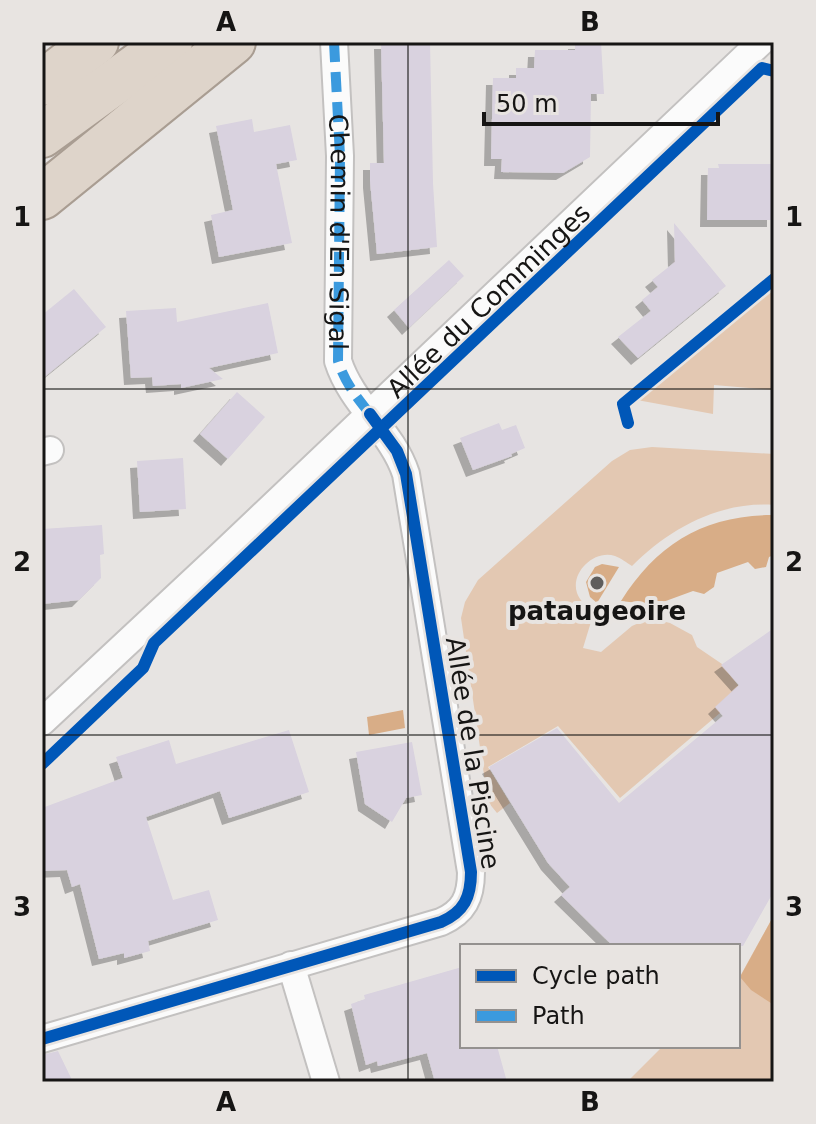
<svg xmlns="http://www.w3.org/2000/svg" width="816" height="1124" font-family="'DejaVu Sans',sans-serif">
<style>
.green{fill:#e3c8b2}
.water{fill:#d8ad87}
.building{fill:#d9d2df;filter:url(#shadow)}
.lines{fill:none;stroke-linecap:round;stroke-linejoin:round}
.street-casing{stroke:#c3c1c0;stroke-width:30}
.highway-casing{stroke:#a99d92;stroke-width:48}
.street{stroke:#fbfbfb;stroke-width:26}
.highway{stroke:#ded4ca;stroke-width:44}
.quiet{stroke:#3b9ade;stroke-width:10;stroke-dasharray:20 10;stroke-linecap:butt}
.cycleway-casing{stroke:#e8e4e1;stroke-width:17}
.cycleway{stroke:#0057b8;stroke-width:12}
.grid{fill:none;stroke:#161514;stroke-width:2;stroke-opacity:0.55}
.poi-dot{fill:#5f5d5c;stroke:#e8e4e1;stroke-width:3}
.labels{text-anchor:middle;stroke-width:8;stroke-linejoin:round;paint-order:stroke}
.street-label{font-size:26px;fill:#161514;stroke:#e8e4e1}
.poi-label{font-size:26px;font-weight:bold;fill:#161514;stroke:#e8e4e1}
.neatline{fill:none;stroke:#161514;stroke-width:3}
.grid-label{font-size:26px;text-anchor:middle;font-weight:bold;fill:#161514}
</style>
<defs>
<filter id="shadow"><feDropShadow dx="-7" dy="7" stdDeviation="0" flood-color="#0004"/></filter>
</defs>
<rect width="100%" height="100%" fill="#e7e4e2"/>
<g class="green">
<polygon points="774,288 774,390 714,385 713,414 637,400"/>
<path d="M652 447 774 454V505C719 501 669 529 632 566 627 563 621 558 615 556 595 549 570 572 577 593 580 601 587 607 594 612L583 648 601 652 632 626 650 618 670 623 692 635 697 647 722 664 740 688 721 705 720 713 620 798 558 726 488 767 510 803 497 813 488 802 461 618 465 602 478 580 612 461 630 450Z"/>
<polygon points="774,915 774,1082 627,1082 663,1046 738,1046 738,980"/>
</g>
<g class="water">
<path d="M771 515 774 522V555L769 557 766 567 755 569 748 562 717 573 714 587 704 594 693 591 663 602 646 604 621 601C657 544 703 516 771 515Z"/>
<polygon points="602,564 619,567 597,603 590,597 586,582 595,567"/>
<polygon points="403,710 405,728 369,735 367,717"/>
<polygon points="774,915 774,1005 751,990 740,977"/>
</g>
<g class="building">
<polygon points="381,42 430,42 433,183 437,247 377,254 370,181 370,163 384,163"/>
<polygon points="575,42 601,42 604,94 591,94 590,157 563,173 501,172 502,159 491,159 493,78 516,78 516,68 534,68 535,50 575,50"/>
<polygon points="252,119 254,132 290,125 297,160 276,164 292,243 219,257 211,215 233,210 216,126"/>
<polygon points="718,164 774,164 774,220 707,220 708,168 719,168"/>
<polygon points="674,223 726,286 638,358 618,337 651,311 642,300 658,287 652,280 675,262"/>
<polygon points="449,260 464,276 409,328 394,310"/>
<polygon points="74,289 106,327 42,379 42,315"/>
<polygon points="268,303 278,353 209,368 223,379 181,388 181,384 153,386 152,377 131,378 126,311 176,308 177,322"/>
<polygon points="237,392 265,417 228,459 200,434"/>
<polygon points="499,423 502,430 516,425 525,448 511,454 512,456 473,470 460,438"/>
<polygon points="183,458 186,509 140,512 137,461"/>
<polygon points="102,525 104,554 100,555 101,578 79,600 42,604 42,529"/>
<polygon points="774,628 774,891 743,946 613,946 561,895 570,887 548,863 489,767 557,728 619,803 723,716 715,707 739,685 721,665"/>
<polygon points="289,730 309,792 229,818 220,791 146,817 173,900 209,890 218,920 148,941 150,951 124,958 124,953 99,959 80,884 72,887 67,870 42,871 42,808 123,778 116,757 169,740 176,764"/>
<polygon points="412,742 422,795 406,798 392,822 365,804 356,752"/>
<polygon points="462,967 462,1046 497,1046 507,1082 435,1082 427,1053 378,1066 377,1061 366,1065 351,1004 365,999 364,995"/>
<polygon points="58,1051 73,1082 42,1082 42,1055"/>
</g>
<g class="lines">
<g class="street-casing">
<g id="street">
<polyline points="42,452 50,450"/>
<path id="s1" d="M42 722 221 555 761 42"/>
<polyline points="291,965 326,1082"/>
<path d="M42 1039 441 922C464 912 471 897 471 872L406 474C392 431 352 405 338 361L340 156 334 42"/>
</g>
</g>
<g class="highway-casing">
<g id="highway">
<polyline points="42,83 96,42"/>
<polyline points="42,135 170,42"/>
<polyline points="42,197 233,42"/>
</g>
</g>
<use href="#street" class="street"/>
<use href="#highway" class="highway"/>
<path class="quiet" id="s2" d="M334 42 340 156 338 361C345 383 356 396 370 414"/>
<g class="cycleway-casing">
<g id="cycleway">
<polyline points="628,423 623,404 774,279"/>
<polyline points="42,764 143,668 154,643 762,68 774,71"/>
<path d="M42 1039 441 922C464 912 471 897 471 872L406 474 397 451 370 414"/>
</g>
</g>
<use href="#cycleway" class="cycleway"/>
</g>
<path class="grid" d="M408 42V1082M42 389H774M42 735H774"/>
<circle class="poi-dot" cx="597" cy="583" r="8"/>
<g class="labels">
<g class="street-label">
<text dy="9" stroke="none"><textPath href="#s2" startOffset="190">Chemin d'En Sigal</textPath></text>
<text dy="9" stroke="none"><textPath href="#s1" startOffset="614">Allée du Comminges</textPath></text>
<text transform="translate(473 753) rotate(81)" y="9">Allée de la Piscine</text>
</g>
<g class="poi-label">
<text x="597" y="620">pataugeoire</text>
</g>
</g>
<rect width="816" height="1124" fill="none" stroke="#e8e4e1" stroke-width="88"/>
<rect x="460" y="944" width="280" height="104" fill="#e8e4e1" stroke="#94918f" stroke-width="2"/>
<rect x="476" y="970" width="40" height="12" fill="#0057b8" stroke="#94918f" stroke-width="2"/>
<text x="532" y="984" font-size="24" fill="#161514">Cycle path</text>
<rect x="476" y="1010" width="40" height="12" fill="#3b9ade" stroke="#94918f" stroke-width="2"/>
<text x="532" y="1024" font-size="24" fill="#161514">Path</text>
<path d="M484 112v12h234v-12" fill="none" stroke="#161514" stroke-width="4"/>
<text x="496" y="112" font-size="24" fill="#161514" stroke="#e8e4e1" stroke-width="6" paint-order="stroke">50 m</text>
<rect x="44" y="44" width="728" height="1036" class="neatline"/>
<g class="grid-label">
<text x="226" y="31">A</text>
<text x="590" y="31">B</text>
<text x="22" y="226">1</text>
<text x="794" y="226">1</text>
<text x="22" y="571">2</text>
<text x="794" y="571">2</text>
<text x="22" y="916">3</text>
<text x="794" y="916">3</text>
<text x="226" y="1111">A</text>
<text x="590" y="1111">B</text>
</g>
</svg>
